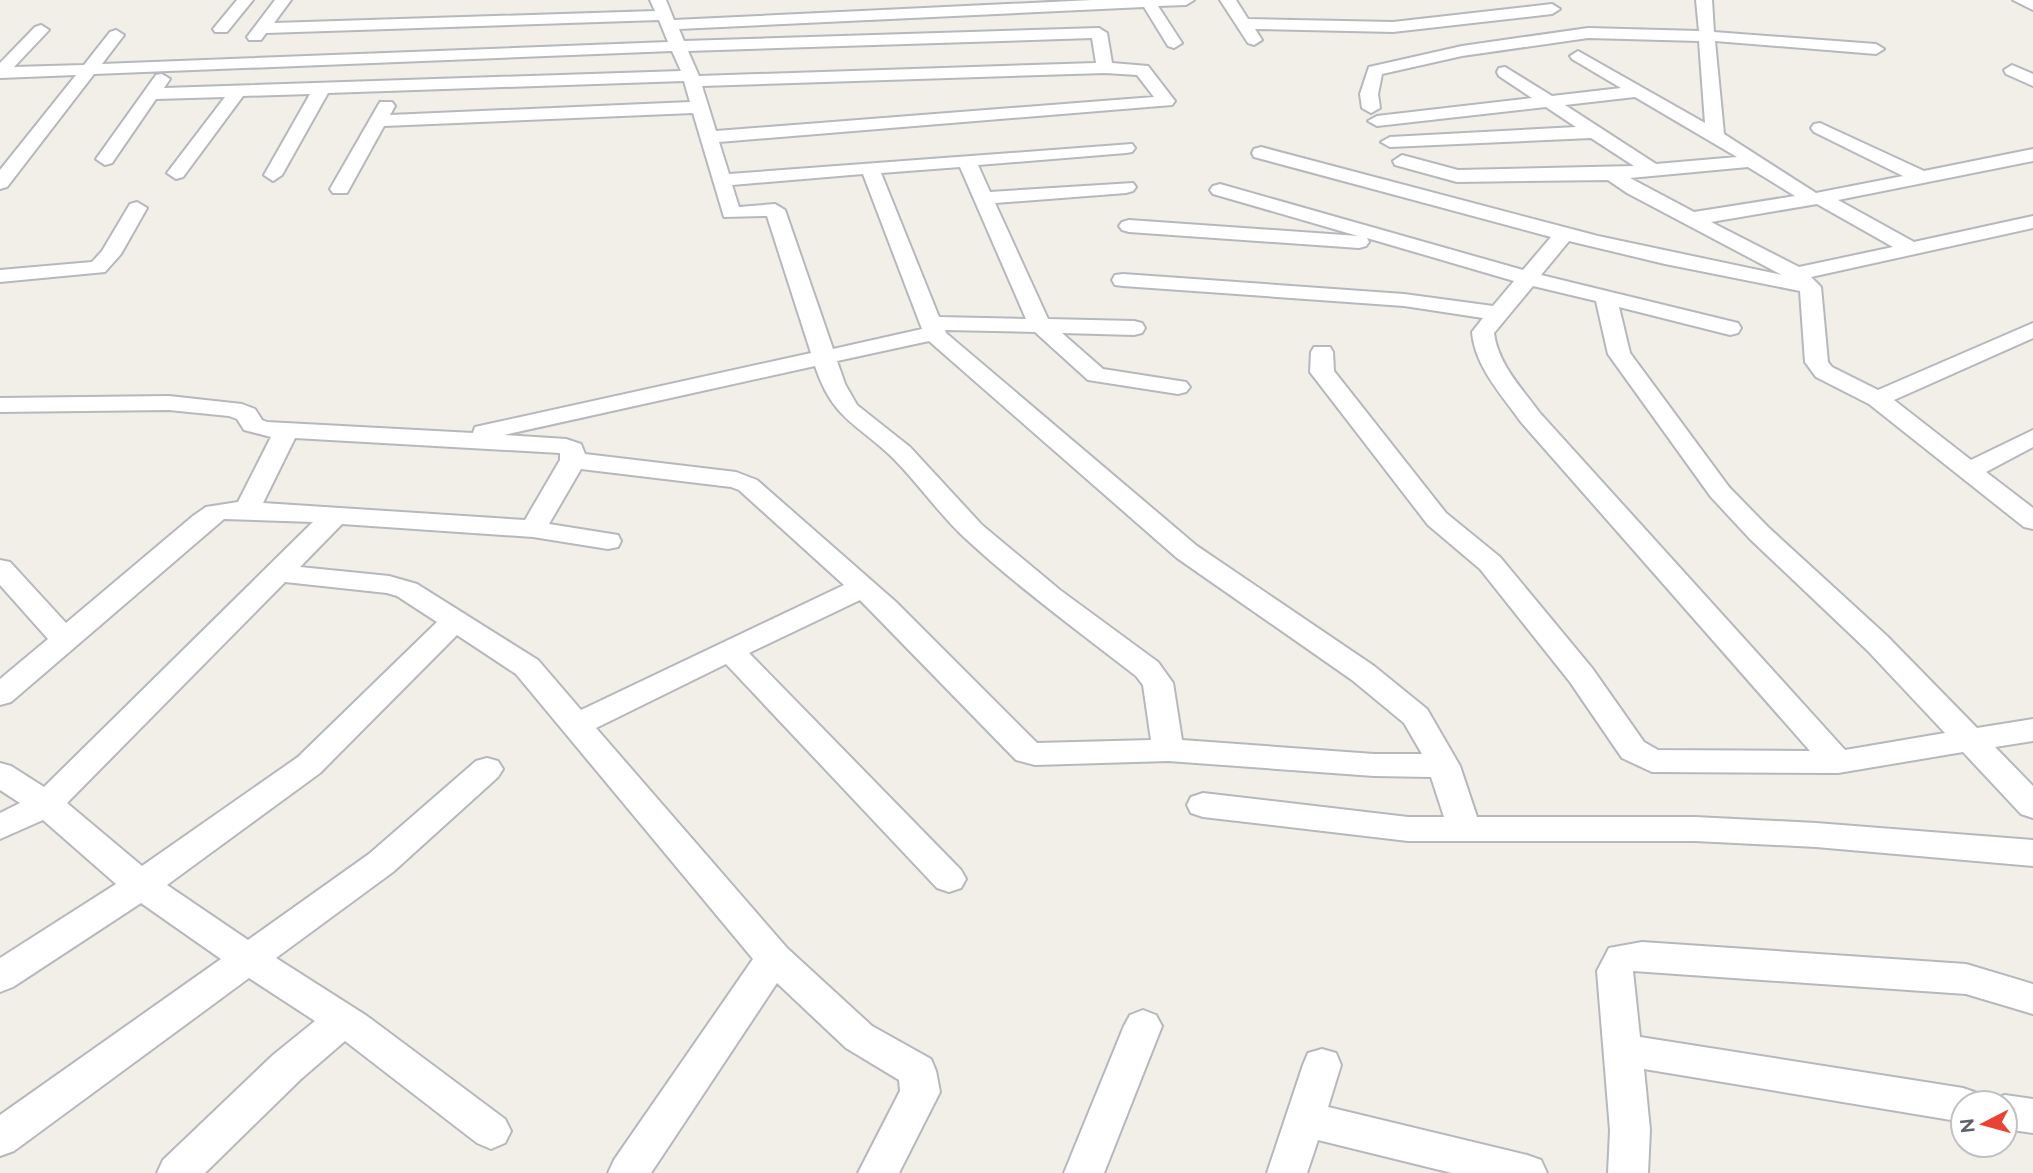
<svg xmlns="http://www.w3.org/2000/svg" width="2033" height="1173" font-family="Raleway,sans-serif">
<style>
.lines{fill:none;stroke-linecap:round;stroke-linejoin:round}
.minor-casing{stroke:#b5b8bc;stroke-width:4}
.minor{fill:#fff;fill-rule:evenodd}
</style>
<rect width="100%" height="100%" fill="#f1efe8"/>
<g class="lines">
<g class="minor-casing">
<g id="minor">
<polygon points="237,0 253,0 227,32 215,32 213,29"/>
<path d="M275 0H291L274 23 655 11 650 0H666L674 20 1092 0H1194L1186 5 1158 6 1182 43 1174 48 1168 46 1144 7 679 29 684 41 1099 28 1107 33 1112 63 1148 66 1175 101 1172 105 719 142 729 174 1132 144 1135 148 1132 152 1126 153 978 165 990 192 1133 183 1136 187 1133 191 1126 193 995 203 1048 319 1134 321 1142 323 1145 328 1142 333 1134 335 1062 333 1103 369 1186 382 1190 387 1186 392 1178 394 1088 380 1035 332 945 330 946 333 1197 546 1374 666 1427 709 1460 766 1477 817H1695L1816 823 2033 840V866L1816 847 1695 841H1408L1203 817 1191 813 1187 805 1191 797 1203 793 1408 817H1444L1431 777 1374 776 1168 761 1035 765 1016 760 860 600 749 653 961 870 966 879 961 888 949 892 937 888 726 664 596 728 787 948 872 1026 931 1059 936 1071 940 1092 899 1173H858L900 1091 899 1080 846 1048 777 983 651 1173H608L614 1160 753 959 516 674 457 635 320 773 167 885 248 940 369 854 476 761 487 758 498 761 503 769 498 777 393 872 276 958 367 1016 505 1119 511 1131 505 1143 491 1149 477 1143 345 1041 301 1079 205 1173H157L163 1160 273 1055 315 1021 249 978 14 1151 0 1156V1115L221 959 141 903 13 987 0 992V958L116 884 43 820 0 839V813L20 803 0 790V763L11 766 44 787 313 522 224 519 11 702 0 705V679L48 639 0 585V560L10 562 66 623 193 516 206 507 238 502 271 437 244 430 237 419 229 416 169 410 0 412V398L169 396 242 404 255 409 262 420 267 422 473 433 475 427 484 425 811 353 767 216 724 217 693 113 384 126 347 193H333L330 189 380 102H392L395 106 390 115 690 102 684 81 328 93 282 175 273 181 264 175 310 94 243 96 183 177 176 179 167 173 225 97 156 99 112 163 105 165 96 159 156 75 162 74 170 79 164 88 681 71 672 51 94 74 7 187 0 189V170L76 75 0 78V63L35 27 41 25 49 30 14 67 84 65 110 32 116 30 124 35 102 64 668 42 659 20 266 33 261 40H249L247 37ZM1092 38 1096 63 699 76 688 51ZM1105 73 1137 75 1154 97 716 131 702 86ZM960 167 1026 319 939 317 881 173ZM863 174 922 329 833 349 785 210 775 204 739 207 732 185ZM929 341 1177 558 1352 680 1404 723 1422 754H1374L1182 740 1173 683 1158 662 1060 590 982 525 910 447 857 405 845 384 837 361ZM815 366C833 420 857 423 893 458 918 483 939 514 965 538 1019 588 1078 631 1136 676L1143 685 1151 740 1037 743 896 602 757 480 736 472 585 454 581 444 566 439 504 435ZM295 438 560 453V460L525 520 263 503ZM581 469 731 487 739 490 844 585 581 710 538 660 417 584 389 576 300 567 342 524 533 537 608 549 618 547 621 541 618 535 549 524ZM285 582 387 593 397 596 437 622 298 757 142 866 67 803Z"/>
<polygon points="1220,0 1236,0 1248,19 1393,22 1552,4 1560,9 1552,14 1393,32 1255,29 1262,40 1254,45 1248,43"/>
<path d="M1696 0H1712L1714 32 1876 44 1884 49 1876 54 1715 41 1724 134 1816 193 1903 176 1814 132 1811 128 1814 124 1820 123 1924 171 2033 149V161L1838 200 1914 242 2033 216V228L1811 277 1821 287 1828 362 1832 367 1878 390 2033 323V338L1894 400 1971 460 2033 430V447L1986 472 2033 508V529L2024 527 1869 404 1816 377 1805 362 1800 291 1665 264 1569 241 1541 275 1738 323 1741 328 1738 333 1730 335 1619 307 1630 353 1729 487 1768 527 1887 636 1977 728 2033 719V741L1995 747 2033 786V818L2021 814 1963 752 1838 773 1652 772 1622 758 1570 682 1480 569 1428 525 1310 372 1311 352 1314 347H1330L1333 352 1334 371 1446 513 1500 557 1592 668 1644 742 1658 750 1810 751 1521 422C1502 395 1475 367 1472 332L1483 318 1404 306 1123 286 1115 285 1112 280 1115 275 1123 274 1404 294 1493 306 1514 281 1367 238 1369 242 1366 246 1359 248 1129 232 1122 230 1119 226 1122 222 1129 220 1358 236 1213 194 1210 190 1213 186 1220 184 1523 270 1551 237 1254 157 1252 153 1254 149 1261 147 1598 236 1782 275 1627 193 1608 180 1457 182 1395 165 1393 161 1402 155 1458 170 1634 166 1591 138 1390 147 1381 142 1390 137 1576 127 1546 107 1377 126 1368 121 1377 116 1532 98 1499 76 1497 72 1499 68 1505 67 1552 96 1621 88 1572 59 1570 56 1578 51 1705 123 1699 41 1588 38 1462 56 1382 74 1378 94 1380 108 1371 113 1362 108 1360 94 1369 67 1462 46 1588 28 1699 31ZM1635 97 1737 157 1656 164 1565 105ZM1748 167 1795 196 1694 212 1630 178ZM1817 204 1893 247 1799 267 1711 222ZM1533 286 1596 301 1608 354 1711 497 1750 539 1867 650 1945 733 1845 750 1539 412C1521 387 1498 364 1494 333Z"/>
<polygon points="2013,0 2033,0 2033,10"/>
<polygon points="2012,65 2033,74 2033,86 2006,74 2004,70"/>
<polygon points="137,202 147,208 121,254 105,272 0,282 0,270 92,262 102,251 130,204"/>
<polygon points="1642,942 1966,964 2033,984 2033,1014 1966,994 1633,971 1640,1037 1963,1088 1977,1093 1982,1103 1963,1103 1963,1122 1644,1069 1650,1130 1648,1173 1608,1173 1610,1130 1597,971 1609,948"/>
<polygon points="1143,1010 1156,1015 1162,1026 1104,1173 1064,1173 1124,1026 1130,1015"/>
<polygon points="1322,1049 1336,1053 1341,1065 1328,1107 1527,1155 1541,1160 1547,1173 1452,1173 1318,1140 1307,1173 1267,1173 1303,1065 1308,1053"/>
<polygon points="2005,1095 2033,1099 2033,1133 2005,1129 2005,1103 1989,1103 1991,1100"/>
</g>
</g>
<use href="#minor" class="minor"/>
</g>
<g transform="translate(1984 1124) rotate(264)"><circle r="33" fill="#ffffff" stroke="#bfc1c3" stroke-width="2"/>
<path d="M0-5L12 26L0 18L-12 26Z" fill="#ea4335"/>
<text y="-10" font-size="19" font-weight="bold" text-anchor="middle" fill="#5f6368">N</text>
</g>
</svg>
